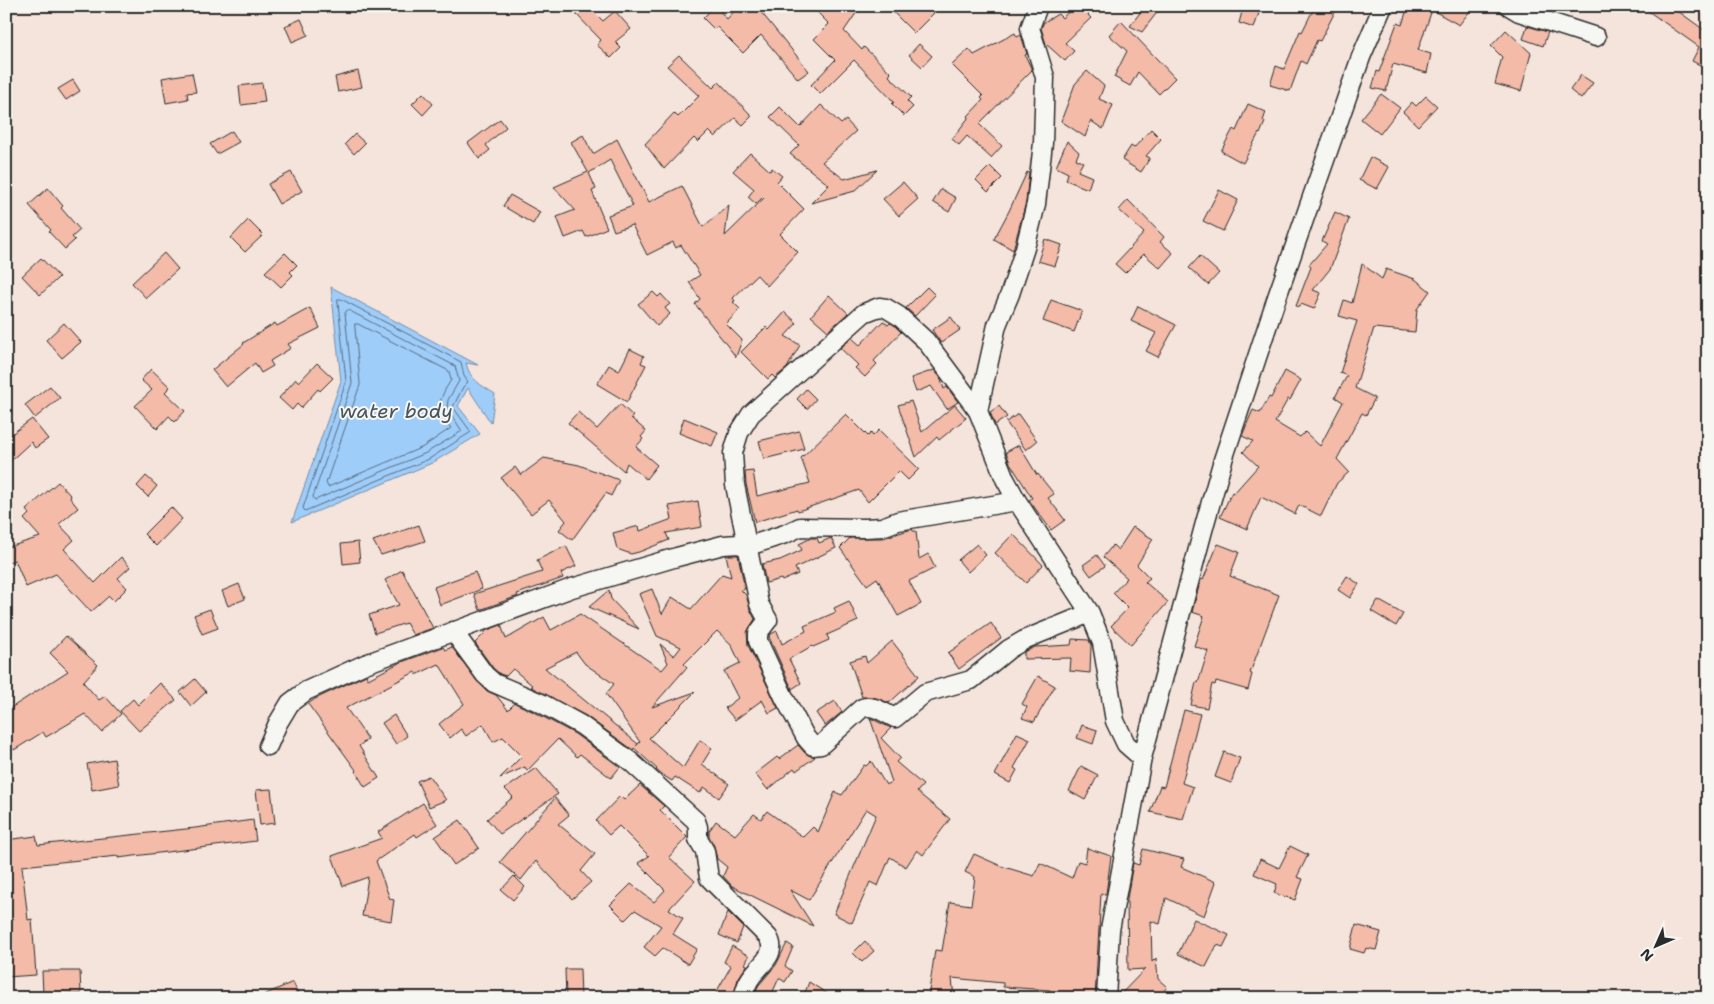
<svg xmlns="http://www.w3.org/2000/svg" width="1714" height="1004" font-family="'Shantell Sans',sans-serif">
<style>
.water{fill:#9fcdfa;stroke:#718ca7}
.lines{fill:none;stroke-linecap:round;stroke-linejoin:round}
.shore{stroke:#596c7e;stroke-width:1}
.building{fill:#f3bba8;stroke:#2b2b2b;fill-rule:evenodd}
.minor-casing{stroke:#2b2b2b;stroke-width:21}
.minor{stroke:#f6f6f2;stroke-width:18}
.labels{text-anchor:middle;stroke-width:4;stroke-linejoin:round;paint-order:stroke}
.water-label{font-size:20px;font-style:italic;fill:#48545f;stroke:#f6f6f2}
</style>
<rect width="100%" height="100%" fill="#f5e4dc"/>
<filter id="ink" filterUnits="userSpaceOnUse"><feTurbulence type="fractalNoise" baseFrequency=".02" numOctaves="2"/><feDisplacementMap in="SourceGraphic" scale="10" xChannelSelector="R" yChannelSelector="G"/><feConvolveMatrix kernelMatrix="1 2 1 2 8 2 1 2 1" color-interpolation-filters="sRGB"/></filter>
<g filter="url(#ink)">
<path class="water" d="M331 287 478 365 466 363C470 380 481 385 495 394L491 423 468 388 458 406 480 434 432 463 292 522 341 381Z"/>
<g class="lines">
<g class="shore">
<polygon points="338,299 341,299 461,362 464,376 468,382 463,387 453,407 471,432 429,459 305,511 303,508 346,382"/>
<polygon points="348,310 455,366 459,381 448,400 447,408 462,431 426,453 315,500 313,497 352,383 345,313"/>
<path d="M355 324H358L449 371 451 380C445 390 436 402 442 415 444 420 448 424 451 428L423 447 328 487 326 483 360 385Z"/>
</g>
</g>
<g class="building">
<polygon points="583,6 588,6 603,21 615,11 631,29 615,42 621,48 611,58 597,45 601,40 576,14"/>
<polygon points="715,6 727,19 737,8 743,14 751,6 756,6 809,71 798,79 761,35 743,53 717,27 714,29 703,18"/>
<polygon points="811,6 861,6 844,31 862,50 864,47 891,73 889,76 911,97 907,101 913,107 904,116 892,104 894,102 854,60 820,94 811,85 835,60 814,39 829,24"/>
<polygon points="887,6 941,6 914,33"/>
<polygon points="1075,6 1096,6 1088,15 1091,18 1065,43 1074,51 1065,61 1046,44 1041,28 1044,22 1058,14 1062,18"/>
<polygon points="1145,6 1162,6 1142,32 1130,26"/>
<polygon points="1315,6 1338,6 1320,41 1317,40 1306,64 1301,61 1290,91 1270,85 1276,66 1284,69 1300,31 1302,32"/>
<polygon points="1408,6 1474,6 1459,25 1432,10 1418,50 1431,54 1427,73 1393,64 1386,91 1372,88 1377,71 1379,72 1397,23 1402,25"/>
<polygon points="1641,6 1671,6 1707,32 1708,30 1708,69 1692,61 1699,47"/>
<polygon points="1243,8 1259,13 1254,28 1239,23"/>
<polygon points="301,19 308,35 292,42 285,26"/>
<polygon points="1121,21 1175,78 1159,94 1138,72 1130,86 1114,77 1127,51 1109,35"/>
<polygon points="1527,26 1548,32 1543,46 1523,39"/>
<polygon points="1506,30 1531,53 1521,91 1495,84 1502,57 1491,46"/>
<polygon points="1015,33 1017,37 1021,35 1027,54 1025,55 1032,70 979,124 1002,146 991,158 967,136 959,145 952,139 969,117 968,116 983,100 981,98 983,96 952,65 969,49 974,55"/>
<polygon points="919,44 932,56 922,67 909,55"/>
<polygon points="679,55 713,88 719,82 752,116 743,125 735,118 715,137 709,131 698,142 694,138 664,169 645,144 674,113 678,117 699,96 667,66"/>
<polygon points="358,71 362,87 338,92 335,77"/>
<polygon points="1087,71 1104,86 1099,99 1113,105 1103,129 1091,121 1085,137 1061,121 1075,84"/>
<polygon points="192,73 196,92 187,93 188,99 166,103 162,78"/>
<polygon points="1581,75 1593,83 1581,99 1570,90"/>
<polygon points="73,80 80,91 66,100 58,89"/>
<polygon points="262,83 265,102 241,105 239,86"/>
<polygon points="423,93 433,104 423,115 412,104"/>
<polygon points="1381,94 1400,108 1380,134 1361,119"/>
<polygon points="1426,96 1437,106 1418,126 1403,112 1412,102 1416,106"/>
<polygon points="1248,104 1266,112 1263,121 1265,122 1260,134 1259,133 1243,163 1221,151 1233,129 1236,131"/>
<polygon points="821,105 841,124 846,120 856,131 822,162 844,179 877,170 855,191 811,203 829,185 790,154 799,145 770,117 780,107 800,127"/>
<polygon points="500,119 506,127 486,145 490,150 479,159 468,143"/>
<polygon points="1151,129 1161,139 1146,156 1150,158 1141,172 1122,160 1131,146 1134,148"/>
<polygon points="232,131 239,142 217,154 210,144"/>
<polygon points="355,134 365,143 354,154 345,144"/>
<polygon points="583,135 593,154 617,139 649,202 682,186 703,227 729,205 725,236 764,198 763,197 756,204 748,197 754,189 733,171 750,153 770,171 772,168 782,176 777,182 804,209 780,234 798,252 767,286 757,275 733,298 735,301 733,302 740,309 726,324 742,340 736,357 695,304 700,299 689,282 700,275 681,245 676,248 673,242 647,255 632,225 614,231 608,215 633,206 610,160 589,173 596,189 592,191 607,228 586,237 583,231 565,238 557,217 575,210 554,187 588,172 571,142"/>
<polygon points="1067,141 1079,152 1076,159 1083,162 1078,171 1092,177 1088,189 1066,180 1068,173 1056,167"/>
<polygon points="1370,157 1389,167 1377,189 1359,180"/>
<polygon points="990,166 1002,178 988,192 976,180"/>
<polygon points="291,172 302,191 279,204 268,184"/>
<polygon points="1027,172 1029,173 1026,202 1013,250 994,239 1009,211"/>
<polygon points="903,182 918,199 899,216 883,199"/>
<polygon points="48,188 63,206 61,208 80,230 72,237 75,240 65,249 49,232 51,230 29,205"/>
<polygon points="941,189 956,198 949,212 933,202"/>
<polygon points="1219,190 1238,200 1223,231 1203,221"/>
<polygon points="510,195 540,212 533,224 503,206"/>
<polygon points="1128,200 1164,237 1160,242 1173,253 1160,268 1144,254 1125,273 1115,264 1144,233 1119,210"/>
<polygon points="1335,212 1349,219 1330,269 1313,290 1321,293 1314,309 1301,304 1299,307 1296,306 1311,267 1309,265 1327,244 1322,241"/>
<polygon points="248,220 263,235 245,252 231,238"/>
<polygon points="1045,239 1062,245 1055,266 1038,261"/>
<polygon points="164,253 178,269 146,298 132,283"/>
<polygon points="285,253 297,265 290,272 293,275 281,287 265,272"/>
<polygon points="1200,256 1219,273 1208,285 1189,268"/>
<polygon points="41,258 59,277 40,295 22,276"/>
<polygon points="1362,264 1382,279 1386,269 1415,279 1430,291 1417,309 1415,332 1374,328 1355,388 1375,398 1366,415 1362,413 1337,459 1349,472 1337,483 1321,516 1299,505 1295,514 1261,497 1247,529 1220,517 1232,492 1234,493 1258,466 1243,452 1253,441 1242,436 1249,419 1253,410 1260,413 1269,397 1271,398 1285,371 1301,380 1290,400 1288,399 1275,422 1300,437 1305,432 1320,446 1343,402 1335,397 1347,376 1340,373 1357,321 1339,316 1344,300 1352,303"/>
<polygon points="927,287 935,295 915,316 906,308"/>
<polygon points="653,292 658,297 661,294 670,304 665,308 670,314 657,326 638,304"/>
<polygon points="829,295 848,313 828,331 811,316"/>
<polygon points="1051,300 1082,311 1074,332 1043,321"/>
<polygon points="1138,306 1176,325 1158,357 1146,351 1156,333 1131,321"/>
<polygon points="310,308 320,328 288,344 291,348 270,361 273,366 261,373 255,363 226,387 212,370 244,344 243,343 275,323 277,326"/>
<polygon points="785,312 797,323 785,336 800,345 787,368 775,378 772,375 768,379 741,352 766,327 769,330"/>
<polygon points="951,317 960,330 941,343 932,330"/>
<polygon points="883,321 888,325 890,323 893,324 901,332 874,361 877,364 865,377 855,368 858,365 840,348 852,338 860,345"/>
<polygon points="64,323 81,342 62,358 46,340"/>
<polygon points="630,349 644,356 641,363 646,365 627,402 597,384 609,365 619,371"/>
<polygon points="317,363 333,378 320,391 318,389 301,408 297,404 292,410 279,398 296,379 299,382"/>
<polygon points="151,369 170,387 165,392 185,411 175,422 169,416 157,429 135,406 152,390 141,380"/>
<polygon points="934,370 940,377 944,389 947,387 958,402 947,409 931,386 916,392 911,378"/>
<polygon points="50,386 60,398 35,418 25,405"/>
<polygon points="806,389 816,399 807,409 797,399"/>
<polygon points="911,401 922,432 955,405 966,418 939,440 937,437 916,457 898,405"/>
<polygon points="620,404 633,416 631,418 646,431 641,437 643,439 636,447 657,465 646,479 627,463 624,471 568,423 578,412 597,429"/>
<polygon points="999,406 1007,417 995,425 990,412"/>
<polygon points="846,414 868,436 871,433 873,436 879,430 919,469 908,480 899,471 868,502 859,490 798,511 797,509 755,522 746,484 745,472 753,471 757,496 810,483 801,458"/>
<polygon points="1018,414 1037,441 1026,450 1006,422"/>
<polygon points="684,418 718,432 712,446 679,433"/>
<polygon points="32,419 48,439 35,448 31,442 6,465 6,438"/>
<polygon points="799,431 804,449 764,459 759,441"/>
<polygon points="1019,445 1037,475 1038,474 1054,494 1048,498 1065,520 1051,530 1029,500 1032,498 1010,463 1006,452"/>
<polygon points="544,458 579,465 619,480 611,496 606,493 572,540 559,530 566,521 549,500 531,514 501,478 515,467 521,475"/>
<polygon points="146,476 157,486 148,497 137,486"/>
<polygon points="58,482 71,496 70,498 78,508 59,524 74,540 64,549 95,583 121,557 130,567 118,578 127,588 114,601 109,596 91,612 56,574 26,587 15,560 6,563 6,548 40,537 24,519 29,514 26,510"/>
<polygon points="698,501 702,527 666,533 669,540 639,552 631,554 617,549 613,533 639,526 640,531 672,519 669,506"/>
<polygon points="171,507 182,519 156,546 144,534"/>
<polygon points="419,525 425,541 381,555 373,541"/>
<polygon points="1133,527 1153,539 1137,565 1150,578 1145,582 1168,602 1131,645 1111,626 1128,608 1113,593 1127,578 1103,557 1113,545 1118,550"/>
<polygon points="912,529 913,531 916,531 919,559 928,554 935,568 909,581 921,604 898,616 877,578 867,585 840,548 850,538 883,538"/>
<polygon points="1013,534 1043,565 1026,583 995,553"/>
<polygon points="811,538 817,538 819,543 831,538 836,548 795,568 798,574 782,581 781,579 766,583 762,564 780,560 802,550 799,544"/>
<polygon points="358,542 360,562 343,564 341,544"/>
<polygon points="977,544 986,555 968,572 958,560"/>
<polygon points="1218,544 1239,552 1230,576 1279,595 1250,673 1252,674 1248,690 1216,681 1215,685 1212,684 1207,708 1191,705 1196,682 1198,683 1208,651 1194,646 1204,616 1192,612 1201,579 1203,580"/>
<polygon points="566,546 576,566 561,573 563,578 517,594 518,596 480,610 474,594 542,572 537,560"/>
<path d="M726 555H738L745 589 741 590 746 595 750 609 755 619 747 632 748 645 778 708 769 713 762 700 735 720 725 708 738 698 724 671 740 663 731 644 717 631 684 664 687 667 652 707 695 692 649 738 683 768 700 740 712 748 702 764 729 784 719 798 704 787 700 793 675 777 672 781 661 774 656 770 657 769 634 748 633 750 586 716 531 687 533 686 513 669 506 676 500 674 493 668 475 643 485 633V631L501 625 506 639 544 617 551 630 580 614 662 670 668 663 660 644 674 656 681 647 657 636 639 594 652 589 662 614 672 597 691 609 722 574 731 577ZM576 652 585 664 614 684 606 694 640 742 636 746 638 744 545 668Z"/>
<polygon points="1097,555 1105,566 1091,576 1083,565"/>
<polygon points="402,570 433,628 413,635 406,623 375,633 369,615 399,605 385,580"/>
<polygon points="475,572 482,589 440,605 434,587"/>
<polygon points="1347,576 1359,584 1350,598 1338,590"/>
<polygon points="239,584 245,599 228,606 222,591"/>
<polygon points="609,590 611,599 639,629 589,607"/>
<polygon points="1378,600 1403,614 1396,626 1371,611"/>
<polygon points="849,601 858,621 827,635 829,640 813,647 812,646 789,659 801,683 792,689 769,637 771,634 777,631 782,644 806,631 804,626 836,612 834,608"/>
<polygon points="210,609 218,628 202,634 194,615"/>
<polygon points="991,623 1001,638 959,669 948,653"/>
<polygon points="66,636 98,665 83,682 99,700 105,696 121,714 102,732 85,714 46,737 43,732 14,750 6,738 6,711 68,671 50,653"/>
<polygon points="1072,639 1089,640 1091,645 1090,673 1070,671 1071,658 1024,659 1024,652 1031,649 1035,647 1071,645"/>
<polygon points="892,641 919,676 889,703 873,697 862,697 850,661 865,656 867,663"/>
<polygon points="443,647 445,650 452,647 477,681 487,691 496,695 508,710 515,703 536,713 575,734 620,767 611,778 580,754 577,757 558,739 527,771 525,767 500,778 522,756 503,737 493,742 483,724 466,736 461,729 450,738 439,724 464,704 439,664 416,675 415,672 346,708 368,739 359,746 379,778 365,787 355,771 356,770 308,704 315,699 366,675 368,679 399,663"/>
<polygon points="1038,676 1055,686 1034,722 1022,718 1027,707 1022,704"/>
<polygon points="195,679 206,692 191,706 180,692"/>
<polygon points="160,683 176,700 139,731 120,711 133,699 138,705"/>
<polygon points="835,701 842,712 825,726 816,713"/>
<polygon points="1184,710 1200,714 1182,783 1193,787 1183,819 1150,812 1160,786 1164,787"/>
<polygon points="394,715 407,736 396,744 382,723"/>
<polygon points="870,718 891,728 881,738 900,758 896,762 923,785 917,792 950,819 923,855 917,850 906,867 890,857 878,886 870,882 852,923 834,914 876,815 866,809 809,900 790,890 813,926 732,886 723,876 727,867 717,859 714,846 709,836 709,831 716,821 735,835 754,814 761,819 767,811 803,837 813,827 818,832 835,792 842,795 864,765 866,766 871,761 886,785 892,782"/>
<polygon points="1082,725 1097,730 1093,744 1077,738"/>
<polygon points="1017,733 1030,739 1014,768 1017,770 1010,783 995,775"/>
<polygon points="798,745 805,753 815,757 796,771 794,768 768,790 755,774 777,757 779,759"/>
<polygon points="1224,752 1240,758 1231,783 1215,777"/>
<polygon points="114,759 119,785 92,790 87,764"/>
<polygon points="1081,766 1098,775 1085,800 1069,791"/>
<polygon points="536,768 558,794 500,834 487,819 513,797 505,789"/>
<polygon points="429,776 446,800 429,807 417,781"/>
<polygon points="640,785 664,806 660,810 687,837 669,857 695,881 669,909 683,918 673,934 697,949 688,964 663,948 655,956 644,947 661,926 635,910 625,920 610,905 631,884 654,902 665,890 638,863 649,856 619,826 609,835 596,821 620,796 624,800"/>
<polygon points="271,789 275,823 260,825 256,790"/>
<polygon points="555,798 569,815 558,824 595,854 581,871 591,882 572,899 536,861 521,880 500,862"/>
<polygon points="423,803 437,824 417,837 415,834 376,861 390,899 394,900 391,921 362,916 368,877 343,886 332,856 382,838 378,832"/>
<polygon points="253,820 256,841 118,858 118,856 22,866 28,920 32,919 36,975 6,977 6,840 36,836 38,845 195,828"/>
<polygon points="460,820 479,848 454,865 435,837"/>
<polygon points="1290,846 1308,855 1297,877 1303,879 1295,900 1274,893 1277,884 1254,874 1260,859 1279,868"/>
<polygon points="1087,848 1111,856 1106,894 1101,894 1095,998 1049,998 1050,990 1003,987 1003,983 952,978 954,998 928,998 935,950 942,951 950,902 971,905 975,877 965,872 974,854 1001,866 1034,876 1040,863 1072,878 1078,861 1085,863"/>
<polygon points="1143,849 1184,859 1181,867 1216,882 1204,916 1166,898 1160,924 1151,921 1152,962 1156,958 1158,979 1167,987 1158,998 1117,998 1145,969 1128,970 1127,899 1133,863 1139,865"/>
<polygon points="514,876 525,887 513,900 501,890"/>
<polygon points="728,912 743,927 737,943 719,935"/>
<polygon points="1194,919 1229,935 1223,947 1217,945 1206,967 1178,954"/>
<polygon points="1356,925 1381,932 1376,950 1366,948 1364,953 1350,949"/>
<polygon points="865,941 874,951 862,962 853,953"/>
<polygon points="787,943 793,947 785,966 792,971 785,982 779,978 770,998 754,998 758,986 776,965"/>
<polygon points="732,946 749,956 745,964 747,965 738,979 733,998 713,998 731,966 724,962"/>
<polygon points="565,969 580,969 581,998 566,998"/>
<polygon points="42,971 80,971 81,994 43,994"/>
<polygon points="293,982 300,998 257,998"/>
<polygon points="809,982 834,998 803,998"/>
</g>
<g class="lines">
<g class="minor-casing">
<g id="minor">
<polyline points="1509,6 1519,12 1596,37"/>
<polyline points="978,411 997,325 1010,294 1025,248 1036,204 1043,143 1045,77 1030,28 1038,6"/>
<path d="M1090 613 1026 639 1009 649 971 680 925 693 895 718C884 713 874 704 862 708L821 745 813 746 806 738 784 697 758 641V633L768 620 759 604 735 485 733 453 739 433 751 414 864 313 879 307 886 308 899 316 926 341 978 411 1005 479 1017 501 1090 613 1102 643 1115 721 1126 744 1142 758"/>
<path d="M453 631 485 675 494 683 541 703 581 725 630 761 696 821 698 827V839L705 851 709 878 768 937C779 954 759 965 750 979 746 985 745 991 743 998"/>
<polyline points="268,746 278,723 290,703 306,691 365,664 572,588 677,557 723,545 739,544 746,547 785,534 800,527 865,528 882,527 898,521 1017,501"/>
<polyline points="1106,998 1110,930 1142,758 1205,523 1223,460 1277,297 1361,57 1383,6"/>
</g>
</g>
<use href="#minor" class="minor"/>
</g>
</g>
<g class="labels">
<g class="water-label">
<text x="396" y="418">water body</text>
</g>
</g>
<rect width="1714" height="1004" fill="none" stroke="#f6f6f2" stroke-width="25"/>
<rect x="12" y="12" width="1689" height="979" fill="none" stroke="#2b2b2b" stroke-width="2" filter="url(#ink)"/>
<g transform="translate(1656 946) rotate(225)" stroke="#f6f6f2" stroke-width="4" paint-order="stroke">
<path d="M0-4L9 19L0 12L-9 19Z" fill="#2b2b2b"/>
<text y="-8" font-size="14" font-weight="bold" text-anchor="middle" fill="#2b2b2b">N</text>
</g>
</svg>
